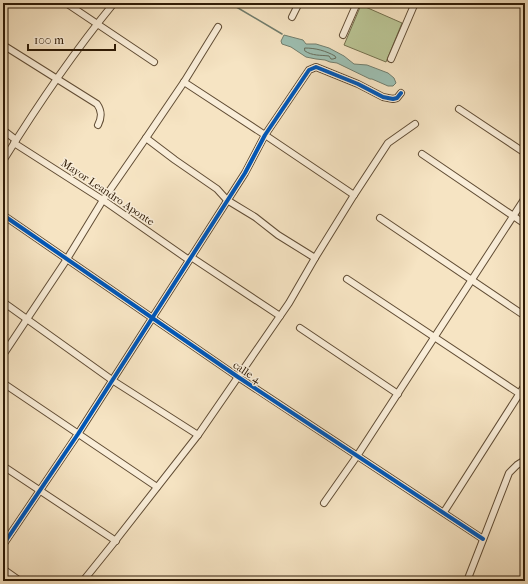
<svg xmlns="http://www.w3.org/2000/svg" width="528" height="584" font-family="'IM FELL French Canon',serif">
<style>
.green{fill:#bac595;stroke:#74704e}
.water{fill:#9dbfb2;stroke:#717d6d}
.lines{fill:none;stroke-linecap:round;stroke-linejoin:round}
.shore{stroke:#666d5c;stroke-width:1}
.stream{stroke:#717d6d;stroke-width:1.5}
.minor-casing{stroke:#614d35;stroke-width:8}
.minor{stroke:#f9edd8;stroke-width:6}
.cycleway-casing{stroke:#f9edd8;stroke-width:6}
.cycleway{stroke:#0057b8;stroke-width:4}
.labels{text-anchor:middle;stroke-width:3;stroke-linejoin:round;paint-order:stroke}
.street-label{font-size:11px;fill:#2f1b06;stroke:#f9edd8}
</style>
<rect width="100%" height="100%" fill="#f6e4c3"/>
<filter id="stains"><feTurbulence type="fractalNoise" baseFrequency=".005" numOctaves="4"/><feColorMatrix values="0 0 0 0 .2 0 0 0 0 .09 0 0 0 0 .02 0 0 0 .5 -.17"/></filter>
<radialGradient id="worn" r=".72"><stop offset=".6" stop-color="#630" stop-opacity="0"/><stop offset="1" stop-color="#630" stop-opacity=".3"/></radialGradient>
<polygon class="green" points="361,5 402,23 386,62 344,45"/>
<polygon class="water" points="284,35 303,40 306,44 316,44 329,48 344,56 354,64 367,65 388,73 394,78 396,83 393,86 388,86 372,79 370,79 337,63 330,62 325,60 316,59 306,57 291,47 282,44 281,41"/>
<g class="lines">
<path class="shore" d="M305 48C316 48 326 51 335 56L336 58 333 59H331L329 56C321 55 312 56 305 51Z"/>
<polyline class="stream" points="227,3 233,5 282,34"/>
<g class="minor-casing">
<g id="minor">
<polyline points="66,3 154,62"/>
<polyline points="292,17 299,3"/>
<polyline points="343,35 357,3"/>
<path d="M3 45 97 104C102 111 102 117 98 125"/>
<polyline points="391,59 415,3"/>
<polyline points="184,82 265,135 354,195"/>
<polyline points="459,109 525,153"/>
<polyline points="3,130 16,140"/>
<polyline points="146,138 175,160 217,189 227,200 255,217 278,235 315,258"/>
<polyline points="14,143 103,200 189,260"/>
<polyline points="422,154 525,224"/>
<path d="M3 161C37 106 73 53 114 3"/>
<polyline points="3,215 238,377 483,539"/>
<polyline points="380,218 525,316"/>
<polyline points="191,257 280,316"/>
<polyline points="347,279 520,394"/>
<polyline points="3,302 112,380 198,435"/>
<polyline points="300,328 398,394"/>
<polyline points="3,355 67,259 103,200 146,138 184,82 218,27"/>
<polyline points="3,383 157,487"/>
<polyline points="3,466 116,541"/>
<polyline points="324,503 357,456 525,198"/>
<polyline points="444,512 525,385"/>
<polyline points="3,545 78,434 245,173 265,135 309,70 316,67 358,84 383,97 393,99 397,98 401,93"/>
<polyline points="3,569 20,581"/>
<polyline points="83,581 112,545 198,435 289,303 315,258 354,195 388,143 415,124"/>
<polyline points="467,581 509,473 517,465 525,460"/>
</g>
</g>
<use href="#minor" class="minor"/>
<g class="cycleway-casing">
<g id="cycleway">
<polyline points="3,215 238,377 483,539"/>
<polyline points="3,545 78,434 245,173 265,135 309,70 316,67 358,84 383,97 393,99 397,98 401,93"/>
</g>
</g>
<use href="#cycleway" class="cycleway"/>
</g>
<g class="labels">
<g class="street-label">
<text transform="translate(108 192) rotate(34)" y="4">Mayor Leandro Aponte</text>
<text transform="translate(247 372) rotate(34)" y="4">calle 4</text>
</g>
</g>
<rect width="528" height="584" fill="none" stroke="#f6e4c3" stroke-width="16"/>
<rect x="4" y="4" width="520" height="576" fill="none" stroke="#2f1b06" stroke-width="2"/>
<rect x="8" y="8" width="512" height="568" fill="none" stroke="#2f1b06"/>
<path d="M28 44v6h87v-6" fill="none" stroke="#2f1b06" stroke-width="2"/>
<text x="34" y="44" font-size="12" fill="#2f1b06" stroke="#f9edd8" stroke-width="3" paint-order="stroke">100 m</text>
<rect width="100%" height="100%" filter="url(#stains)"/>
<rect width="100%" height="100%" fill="url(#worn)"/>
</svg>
